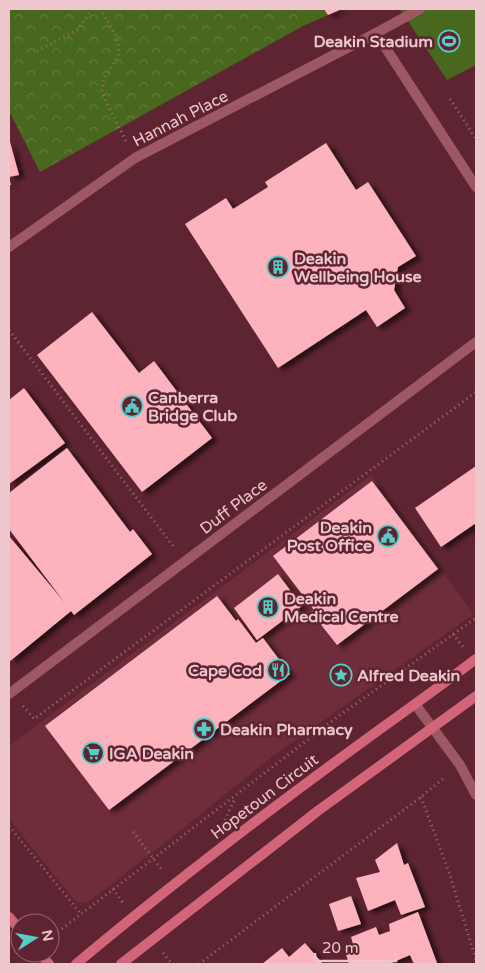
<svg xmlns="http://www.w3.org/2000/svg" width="485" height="973" font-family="'Varela Round',sans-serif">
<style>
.built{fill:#6f2c3a}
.park{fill:url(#park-crowns)}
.pitch{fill:#48681e}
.building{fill:#fdb3be;filter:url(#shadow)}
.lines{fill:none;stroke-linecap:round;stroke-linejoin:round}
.path{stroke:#9d6b74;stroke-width:3;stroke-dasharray:1 4;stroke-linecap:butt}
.lane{stroke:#9e5864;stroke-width:10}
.street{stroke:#9e5864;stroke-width:10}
.secondary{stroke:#d3657a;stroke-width:10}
.labels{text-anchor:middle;stroke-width:5;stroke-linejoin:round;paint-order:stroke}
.poi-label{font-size:16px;font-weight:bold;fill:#edc7cc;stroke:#5f2431;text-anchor:start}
.street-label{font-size:16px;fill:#edc7cc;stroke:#5f2431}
</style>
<defs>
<pattern id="park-crowns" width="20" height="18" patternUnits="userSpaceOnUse" patternTransform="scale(1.25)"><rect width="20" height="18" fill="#48681e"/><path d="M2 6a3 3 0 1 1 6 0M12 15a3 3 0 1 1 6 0" fill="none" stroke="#637c3e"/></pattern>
<filter id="shadow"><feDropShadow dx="5.5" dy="3" stdDeviation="2.5" flood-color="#0009"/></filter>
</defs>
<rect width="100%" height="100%" fill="#5f2431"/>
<polygon class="built" points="371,475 474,614 273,756 176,834 94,898 84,903 76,902 9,819 9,746"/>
<polygon class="park" points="9,9 294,9 303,26 40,172 9,111"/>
<g class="pitch">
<polygon points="294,9 342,9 303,26"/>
<polygon points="400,9 476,9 476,65 447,80"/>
</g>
<g class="building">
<polygon points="324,9 342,9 328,15"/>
<polygon points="9,138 19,175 9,177 11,185 9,185"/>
<polygon points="326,143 356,190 368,182 416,256 398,267 394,290 405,308 377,327 366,310 278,368 185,224 226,198 233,209 268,187 265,182"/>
<polygon points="92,312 139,373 154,361 212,438 142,492 37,355"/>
<polygon points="24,388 65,443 9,484 9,400"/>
<polygon points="67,448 130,532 133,529 152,554 74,615 71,611 9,662 9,536 65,603 9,529 9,493"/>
<polygon points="476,466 476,523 441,547 415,508"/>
<polygon points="372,481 438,569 337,645 311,612 314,610 273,556"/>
<polygon points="278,574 302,606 257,640 234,608"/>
<polygon points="217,596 236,621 238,619 256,643 263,638 290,674 109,810 45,726"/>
<polygon points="397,843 404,865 408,863 425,907 401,915 395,900 368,911 356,878 380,872 375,860"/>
<polygon points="351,896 361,924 338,931 329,904"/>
<polygon points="418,912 437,963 434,964 414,964 410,955 389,964 349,964 344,948 353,944 351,937 376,927 379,935 390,931 389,924"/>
<polygon points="305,943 323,964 262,964 282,948 289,957"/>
</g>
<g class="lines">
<g class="path">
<path d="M100 9C108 23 124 41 117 58L104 79 102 90 104 97 126 141"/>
<polyline points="37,51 77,30 86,18 91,9"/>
<polyline points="450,99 476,139"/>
<polyline points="9,330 173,546"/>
<polyline points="453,634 463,647"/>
<polyline points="23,706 34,719 476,392"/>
<polyline points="421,797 450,875 476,960"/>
<polyline points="225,820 235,798"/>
<polyline points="9,826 81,914"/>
<polyline points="133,832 162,870"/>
<polyline points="113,889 123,903"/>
<polyline points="50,938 336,718 476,618"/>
<polyline points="163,953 172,964"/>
<polyline points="199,964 421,797 445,777"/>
</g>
<g class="lane">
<polyline points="9,247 135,158 376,33 420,9"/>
<polyline points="9,694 476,342"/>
</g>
<g class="street">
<polyline points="376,33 476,187"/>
<polyline points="415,704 460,765 476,795"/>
</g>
<g class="secondary">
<polyline points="9,917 20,930"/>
<polyline points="39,953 49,964"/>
<path d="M76 964C185 873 299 787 415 704 436 689 456 674 476 659"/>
<polyline points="121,964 319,810 476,696"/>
</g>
</g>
<defs>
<g id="stadium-ring" transform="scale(1.125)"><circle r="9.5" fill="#5f2431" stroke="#54cdc6" stroke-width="1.5"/><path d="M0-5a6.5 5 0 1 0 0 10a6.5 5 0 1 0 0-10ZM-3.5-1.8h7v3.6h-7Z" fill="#54cdc6"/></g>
<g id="building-ring" transform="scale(1.125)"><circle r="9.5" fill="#5f2431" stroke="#54cdc6" stroke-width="1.5"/><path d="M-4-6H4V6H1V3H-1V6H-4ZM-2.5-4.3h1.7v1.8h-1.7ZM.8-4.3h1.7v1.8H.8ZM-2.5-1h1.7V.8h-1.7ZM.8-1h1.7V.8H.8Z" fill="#54cdc6"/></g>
<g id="civic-ring" transform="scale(1.125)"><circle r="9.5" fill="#5f2431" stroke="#54cdc6" stroke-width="1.5"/><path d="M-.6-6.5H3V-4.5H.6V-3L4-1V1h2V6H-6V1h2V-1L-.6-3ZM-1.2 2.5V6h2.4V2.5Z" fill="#54cdc6"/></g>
<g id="restaurant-ring" transform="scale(1.125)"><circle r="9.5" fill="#5f2431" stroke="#54cdc6" stroke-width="1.5"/><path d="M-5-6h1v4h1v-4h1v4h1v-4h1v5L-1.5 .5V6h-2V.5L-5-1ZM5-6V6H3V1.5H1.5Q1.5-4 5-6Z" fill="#54cdc6"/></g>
<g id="sight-ring" transform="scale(1.125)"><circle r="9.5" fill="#5f2431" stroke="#54cdc6" stroke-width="1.5"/><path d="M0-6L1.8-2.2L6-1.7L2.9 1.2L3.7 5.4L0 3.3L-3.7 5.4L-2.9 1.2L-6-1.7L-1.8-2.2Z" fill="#54cdc6"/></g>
<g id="pharmacy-ring" transform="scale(1.125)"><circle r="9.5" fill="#5f2431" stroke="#54cdc6" stroke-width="1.5"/><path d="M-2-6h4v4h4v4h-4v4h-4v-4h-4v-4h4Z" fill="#54cdc6"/></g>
<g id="supermarket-ring" transform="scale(1.125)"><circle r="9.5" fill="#5f2431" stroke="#54cdc6" stroke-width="1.5"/><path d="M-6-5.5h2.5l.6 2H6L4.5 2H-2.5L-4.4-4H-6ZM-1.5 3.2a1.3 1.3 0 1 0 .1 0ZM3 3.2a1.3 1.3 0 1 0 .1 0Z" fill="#54cdc6"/></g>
</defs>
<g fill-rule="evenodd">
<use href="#stadium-ring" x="449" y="41"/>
<use href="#building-ring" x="278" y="267"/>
<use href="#civic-ring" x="132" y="406"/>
<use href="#civic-ring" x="388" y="536"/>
<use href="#building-ring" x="268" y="607"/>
<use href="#restaurant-ring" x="278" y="670"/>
<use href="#sight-ring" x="341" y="675"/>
<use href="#pharmacy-ring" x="204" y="729"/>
<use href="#supermarket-ring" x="93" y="753"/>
</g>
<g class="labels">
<g class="poi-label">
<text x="433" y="47" text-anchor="end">Deakin Stadium</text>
<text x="294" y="264">Deakin<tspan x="294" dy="18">Wellbeing House</tspan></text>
<text x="148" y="403">Canberra<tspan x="148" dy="18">Bridge Club</tspan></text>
<text x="372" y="533" text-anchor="end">Deakin<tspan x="372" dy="18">Post Office</tspan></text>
<text x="284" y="604">Deakin<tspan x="284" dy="18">Medical Centre</tspan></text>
<text x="262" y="676" text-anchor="end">Cape Cod</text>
<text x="357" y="681">Alfred Deakin</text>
<text x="220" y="735">Deakin Pharmacy</text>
<text x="109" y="759">IGA Deakin</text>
</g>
<g class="street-label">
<text transform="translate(180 118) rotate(-27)" y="6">Hannah Place</text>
<text transform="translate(233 506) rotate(-37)" y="6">Duff Place</text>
<text transform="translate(264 796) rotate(-37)" y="6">Hopetoun Circuit</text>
</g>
</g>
<rect width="485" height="973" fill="none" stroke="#edc7cc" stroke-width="20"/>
<g transform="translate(35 938) rotate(79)"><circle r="24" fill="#5f2431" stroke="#98656f"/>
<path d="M0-4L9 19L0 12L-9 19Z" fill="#54cdc6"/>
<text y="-8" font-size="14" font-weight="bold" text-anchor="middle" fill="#edc7cc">N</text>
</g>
<path d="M315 953v8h81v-8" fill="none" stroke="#edc7cc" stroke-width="2.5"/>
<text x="322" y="953" font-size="15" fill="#edc7cc" stroke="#5f2431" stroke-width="4" paint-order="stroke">20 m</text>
</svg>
